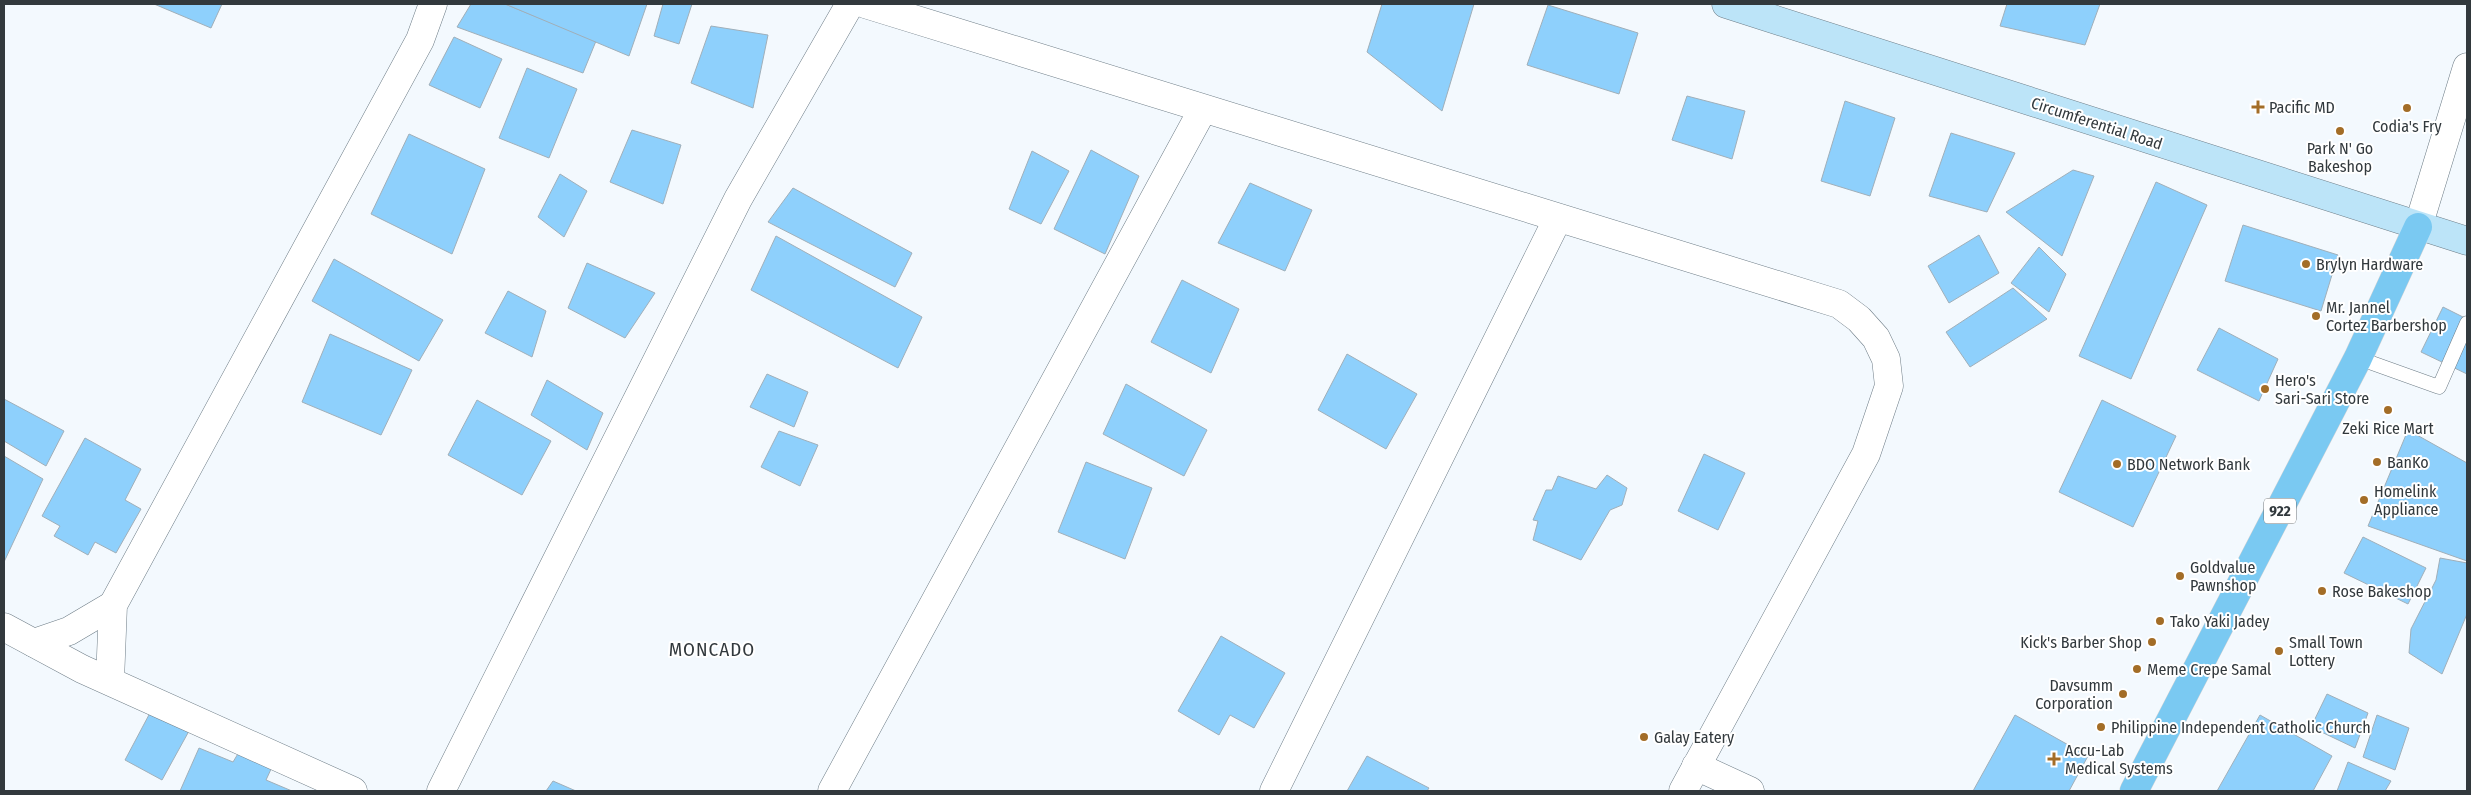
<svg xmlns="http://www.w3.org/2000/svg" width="2471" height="795" font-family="'Fira Sans Condensed',sans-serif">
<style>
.building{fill:#8ed0fc;stroke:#a0afb9}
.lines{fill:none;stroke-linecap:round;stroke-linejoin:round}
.lane-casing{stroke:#6e7d87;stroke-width:15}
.street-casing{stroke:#6e7d87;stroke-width:29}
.secondary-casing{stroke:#6e7d87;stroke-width:29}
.primary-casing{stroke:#d2d3d4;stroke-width:29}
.lane{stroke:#fff;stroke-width:14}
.street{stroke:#fff;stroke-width:28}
.secondary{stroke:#bce4f8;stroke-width:28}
.primary{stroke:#7ac9f2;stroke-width:28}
.poi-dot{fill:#a36d27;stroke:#fff;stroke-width:2}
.labels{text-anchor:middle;stroke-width:4;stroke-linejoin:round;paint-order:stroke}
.shield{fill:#fff;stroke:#707477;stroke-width:1}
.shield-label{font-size:15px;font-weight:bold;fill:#32393d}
.poi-label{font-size:16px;fill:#32393d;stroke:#fff;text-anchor:start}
.street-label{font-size:16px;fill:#32393d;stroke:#fff}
.quarter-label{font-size:19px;letter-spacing:1px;fill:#32393d;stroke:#fff}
</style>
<rect width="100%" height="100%" fill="#f3f9fe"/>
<g class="building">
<polygon points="154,4 222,4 211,28"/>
<polygon points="471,4 505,4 596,41 583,73 457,27"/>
<polygon points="505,4 647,4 629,56"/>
<polygon points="663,4 692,4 679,44 654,36"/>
<polygon points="1382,4 1474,4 1442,111 1367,52"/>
<polygon points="2007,4 2100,4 2085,45 2000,26"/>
<polygon points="1548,5 1638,33 1619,94 1527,65"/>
<polygon points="711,26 768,35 753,108 691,83"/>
<polygon points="454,37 502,59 480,108 429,85"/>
<polygon points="527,68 577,89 549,158 499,138"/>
<polygon points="1687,96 1745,111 1732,159 1672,140"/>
<polygon points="1845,101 1895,118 1870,196 1821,181"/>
<polygon points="632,130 681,145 663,204 610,182"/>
<polygon points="1951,133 2015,153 1987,212 1929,196"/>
<polygon points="409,134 485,169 452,254 371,214"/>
<polygon points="1091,150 1139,176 1105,254 1054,229"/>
<polygon points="1032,151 1069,171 1041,224 1009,209"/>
<polygon points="2073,170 2094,176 2062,256 2006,212"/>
<polygon points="560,174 587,191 564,237 538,217"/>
<polygon points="2156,182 2207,205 2131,379 2079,356"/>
<polygon points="1250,183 1312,210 1285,271 1218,243"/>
<polygon points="793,188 912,253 895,287 768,222"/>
<polygon points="2243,225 2338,255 2321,311 2225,281"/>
<polygon points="1979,235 1999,273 1949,303 1928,266"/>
<polygon points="776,236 922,317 898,368 751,290"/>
<polygon points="2039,247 2066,274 2049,312 2011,283"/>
<polygon points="334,259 443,320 419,361 312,301"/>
<polygon points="587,263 655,293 625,338 568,308"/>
<polygon points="1182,280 1239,309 1211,373 1151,342"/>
<polygon points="2013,288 2047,319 1970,367 1946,332"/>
<polygon points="508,291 546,311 532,357 485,333"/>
<polygon points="2443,307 2467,319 2467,374 2421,352"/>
<polygon points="2219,328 2278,359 2259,401 2197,370"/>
<polygon points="330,334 412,370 381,435 302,402"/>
<polygon points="1347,354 1417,394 1386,449 1318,410"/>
<polygon points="767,374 808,392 794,427 750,407"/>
<polygon points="547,380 603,413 587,450 531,415"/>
<polygon points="1126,384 1207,430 1184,476 1103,434"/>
<polygon points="4,399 64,431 46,466 4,441"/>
<polygon points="477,400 551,441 522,495 448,455"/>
<polygon points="2102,400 2176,436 2133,527 2059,492"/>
<polygon points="2408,430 2467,463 2467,561 2368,526"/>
<polygon points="779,431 818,445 800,486 761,467"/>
<polygon points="85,438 141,469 125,500 141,509 116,553 95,542 88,555 54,536 60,526 42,516"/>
<polygon points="1704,454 1745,473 1718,530 1678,511"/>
<polygon points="4,456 43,479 4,562"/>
<polygon points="1086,462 1152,488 1125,559 1058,532"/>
<polygon points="1607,475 1627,488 1622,505 1610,510 1581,560 1533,540 1538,521 1533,520 1546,490 1552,490 1558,476 1596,489"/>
<polygon points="2363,537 2426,568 2408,604 2344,573"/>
<polygon points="2440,558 2467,563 2467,614 2442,674 2409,653 2411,629 2436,580"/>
<polygon points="1221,636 1285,673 1254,728 1230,715 1219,735 1178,711"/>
<polygon points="2327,694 2368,713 2355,748 2311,727"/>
<polygon points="151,711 189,731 162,780 125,760"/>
<polygon points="2015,715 2088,756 2069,791 1973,791"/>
<polygon points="2260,715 2332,756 2313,791 2217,791"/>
<polygon points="2377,715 2409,728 2395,770 2363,757"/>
<polygon points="199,748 233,762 239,752 272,767 266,780 292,791 180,791"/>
<polygon points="1367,756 1429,788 1427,791 1347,791"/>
<polygon points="2348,762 2391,781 2385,791 2337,791"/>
<polygon points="553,781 576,791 546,791"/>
</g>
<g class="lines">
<g class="lane-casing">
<polyline id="lane" points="2358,358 2439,387 2467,323"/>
</g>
<g class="street-casing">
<g id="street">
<polyline points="865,4 1839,304 1859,319 1876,338 1886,359 1889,386 1866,454 1683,791"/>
<polyline points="2418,227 2467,67"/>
<polyline points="4,627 82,669 353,791"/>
<polyline points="34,643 69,631 113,605"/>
<polyline points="110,681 113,605 420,40 433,4"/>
<polyline points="1696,766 1750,791"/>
<polyline points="441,791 738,199 850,4"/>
<polyline points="832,791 1203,109"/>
<polyline points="1274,791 1558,218"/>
</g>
</g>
<g class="secondary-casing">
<polyline id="secondary" points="1726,4 2467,241"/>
</g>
<g class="primary-casing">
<polyline id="primary" points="2134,791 2358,358 2418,227"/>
</g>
<use href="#lane" class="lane"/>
<use href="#street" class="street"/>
<use href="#secondary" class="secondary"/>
<use href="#primary" class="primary"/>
</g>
<g class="poi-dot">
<path d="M2255.5 99.5h5v5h5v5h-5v5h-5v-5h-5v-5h5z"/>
<circle cx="2407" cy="108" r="5"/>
<circle cx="2340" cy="131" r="5"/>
<circle cx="2306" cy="264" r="5"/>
<circle cx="2316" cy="316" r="5"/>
<circle cx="2265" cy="389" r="5"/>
<circle cx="2388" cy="410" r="5"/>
<circle cx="2377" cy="462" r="5"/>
<circle cx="2117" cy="464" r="5"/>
<circle cx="2364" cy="500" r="5"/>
<circle cx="2180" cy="576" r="5"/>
<circle cx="2322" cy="591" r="5"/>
<circle cx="2160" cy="621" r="5"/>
<circle cx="2152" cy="642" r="5"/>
<circle cx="2279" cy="651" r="5"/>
<circle cx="2137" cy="669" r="5"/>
<circle cx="2123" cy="694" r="5"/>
<circle cx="2101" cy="727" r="5"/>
<circle cx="1644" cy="737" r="5"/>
<path d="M2051.5 751.5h5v5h5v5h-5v5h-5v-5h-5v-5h5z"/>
</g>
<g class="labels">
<rect class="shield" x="2264" y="498.5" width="32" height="25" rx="4"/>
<g class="shield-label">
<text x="2280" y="516">922</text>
</g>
<g class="poi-label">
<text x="2269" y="113">Pacific MD</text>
<text x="2407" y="132" text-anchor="middle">Codia's Fry</text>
<text x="2340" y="154" text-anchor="middle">Park N' Go<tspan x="2340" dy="18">Bakeshop</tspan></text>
<text x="2316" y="270">Brylyn Hardware</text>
<text x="2326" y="313">Mr. Jannel<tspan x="2326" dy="18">Cortez Barbershop</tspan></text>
<text x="2275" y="386">Hero's<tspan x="2275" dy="18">Sari-Sari Store</tspan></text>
<text x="2388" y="434" text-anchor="middle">Zeki Rice Mart</text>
<text x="2387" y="468">BanKo</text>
<text x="2127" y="470">BDO Network Bank</text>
<text x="2374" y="497">Homelink<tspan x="2374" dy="18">Appliance</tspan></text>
<text x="2190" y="573">Goldvalue<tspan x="2190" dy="18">Pawnshop</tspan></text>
<text x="2332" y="597">Rose Bakeshop</text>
<text x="2170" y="627">Tako Yaki Jadey</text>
<text x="2142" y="648" text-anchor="end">Kick's Barber Shop</text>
<text x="2289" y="648">Small Town<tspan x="2289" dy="18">Lottery</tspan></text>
<text x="2147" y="675">Meme Crepe Samal</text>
<text x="2113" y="691" text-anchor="end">Davsumm<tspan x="2113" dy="18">Corporation</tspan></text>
<text x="2111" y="733">Philippine Independent Catholic Church</text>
<text x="1654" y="743">Galay Eatery</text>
<text x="2065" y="756">Accu-Lab<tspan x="2065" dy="18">Medical Systems</tspan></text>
</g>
<g class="street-label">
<text transform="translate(2097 123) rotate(18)" y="6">Circumferential Road</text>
</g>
<g class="quarter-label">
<text x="712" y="656">MONCADO</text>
</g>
</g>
<rect width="2471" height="795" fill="none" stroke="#32393d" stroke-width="10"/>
</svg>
